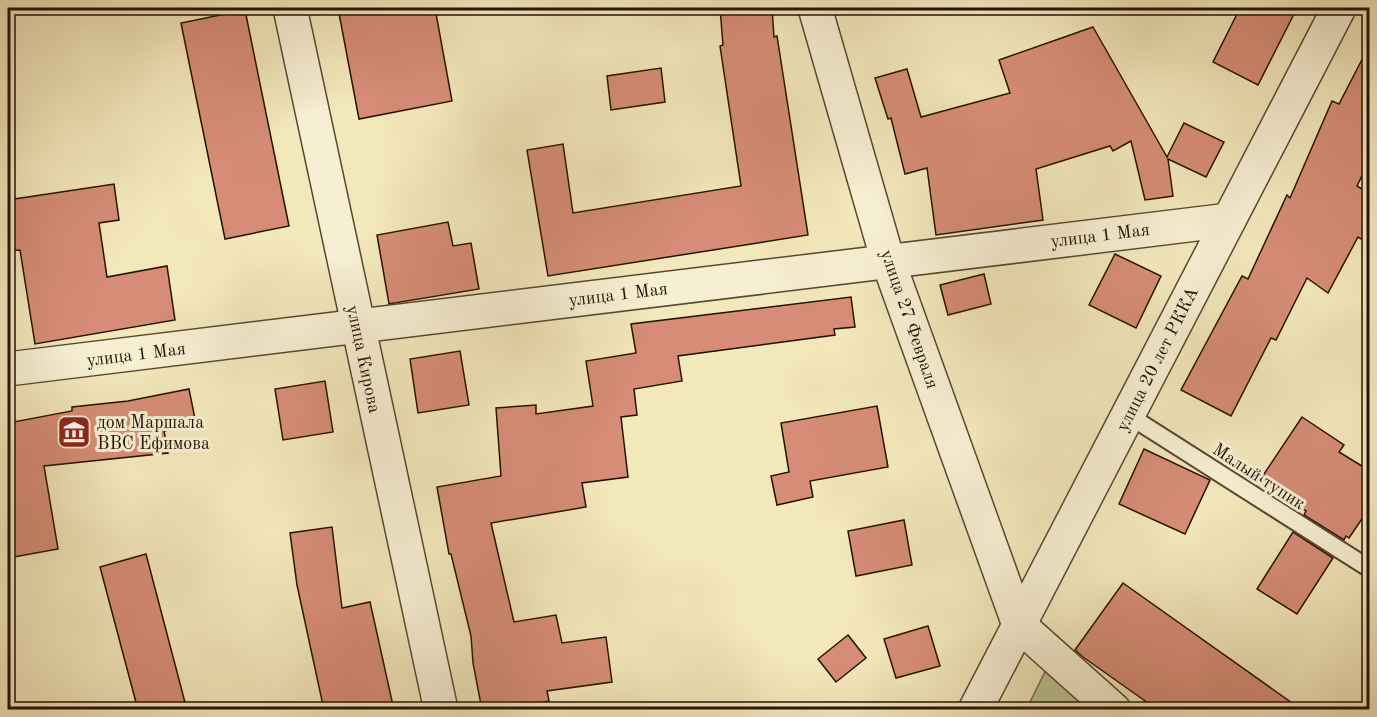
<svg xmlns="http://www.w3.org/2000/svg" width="1377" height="717" font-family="'Old Standard TT',serif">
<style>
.green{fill:#bac591;stroke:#6f6c4a;stroke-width:1.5}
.building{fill:#d68c77;stroke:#241302;stroke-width:1.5}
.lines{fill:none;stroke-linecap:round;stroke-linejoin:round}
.service-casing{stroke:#584830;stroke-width:20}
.minor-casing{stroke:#584830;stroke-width:36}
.tertiary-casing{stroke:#584830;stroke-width:36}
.service{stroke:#f7efd3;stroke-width:16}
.minor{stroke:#f7efd3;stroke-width:33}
.tertiary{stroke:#f7efd3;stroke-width:33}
.labels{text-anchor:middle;stroke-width:6;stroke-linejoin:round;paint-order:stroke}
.street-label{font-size:18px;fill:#241302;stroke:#f7efd3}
.poi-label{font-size:18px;fill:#241302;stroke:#f7efd3;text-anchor:start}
</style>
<rect width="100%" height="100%" fill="#f3e7bc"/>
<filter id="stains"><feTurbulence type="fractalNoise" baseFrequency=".00333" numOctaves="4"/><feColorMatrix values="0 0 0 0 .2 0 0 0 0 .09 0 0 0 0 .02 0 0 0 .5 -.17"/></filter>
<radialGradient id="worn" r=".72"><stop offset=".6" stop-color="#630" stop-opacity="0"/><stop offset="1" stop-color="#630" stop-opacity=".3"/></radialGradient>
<polygon class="green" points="1047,668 1096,710 1026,710"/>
<g class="building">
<polygon points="338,8 435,8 452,101 359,119"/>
<polygon points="720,8 772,8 774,37 777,36 808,235 548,276 527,150 563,144 573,213 741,186 720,46 723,45"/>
<polygon points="1240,8 1297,8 1258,85 1213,62"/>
<polygon points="245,10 289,226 225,239 181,23"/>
<polygon points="1093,27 1167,157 1184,123 1224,142 1206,177 1168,159 1173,196 1145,200 1131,141 1113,151 1110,146 1036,169 1043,220 936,235 927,168 905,174 891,118 888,119 875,78 907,69 921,117 1010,93 999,60"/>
<polygon points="1370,44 1370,159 1357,186 1370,194 1370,244 1358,237 1328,293 1307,278 1276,340 1271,338 1231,416 1181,390 1242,276 1248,279 1287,195 1290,198 1332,101 1339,104"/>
<polygon points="661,68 665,102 611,110 607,76"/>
<polygon points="114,184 119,220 99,223 107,277 167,266 175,320 35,344 20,250 8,251 8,200"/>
<polygon points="448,222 453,246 471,243 479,289 389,304 377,235"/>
<polygon points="1115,254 1161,276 1136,328 1089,305"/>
<polygon points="984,274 991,304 948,315 940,285"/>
<polygon points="851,297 855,327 834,329 835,335 678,356 682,381 634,389 637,415 621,417 628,477 582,483 586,507 491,523 514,622 556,615 562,643 606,637 612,682 547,691 549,701 505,710 482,710 473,663 471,636 451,554 449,554 437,487 501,476 496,408 536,405 536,414 593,406 586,361 636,353 631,324"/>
<polygon points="460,351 469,405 418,413 410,359"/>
<polygon points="325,381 333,432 283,440 275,389"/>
<polygon points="189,389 196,424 164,431 168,453 44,466 58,549 8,558 8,423 72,411 72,407 128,401"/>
<polygon points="877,406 888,467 810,481 813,497 777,505 771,476 789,472 781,423"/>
<polygon points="1302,417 1344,445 1339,452 1370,471 1370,507 1349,538 1346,536 1344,540 1304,515 1306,511 1260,480"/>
<polygon points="1144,449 1210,480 1185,534 1119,504"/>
<polygon points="904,520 912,565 856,576 848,531"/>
<polygon points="332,527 342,608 370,602 394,710 324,710 297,585 290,533"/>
<polygon points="1293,532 1333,558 1297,614 1257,589"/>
<polygon points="146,554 187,710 138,710 100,567"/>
<polygon points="1123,583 1302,710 1158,710 1083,657 1075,650"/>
<polygon points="928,626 940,666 896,678 884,639"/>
<polygon points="848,635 866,658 836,682 818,659"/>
</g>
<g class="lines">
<g class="service-casing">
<polyline id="service" points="1128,415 1370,569"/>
</g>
<g class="minor-casing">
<g id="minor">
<polyline points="8,369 1229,220"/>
<polyline points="1019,625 1114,710"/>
</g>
</g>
<g class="tertiary-casing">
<g id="tertiary">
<polyline points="290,8 441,710"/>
<polyline points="815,8 888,261 1019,625"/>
<polyline points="975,710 1339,8"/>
</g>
</g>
<use href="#service" class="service"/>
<use href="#minor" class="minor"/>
<use href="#tertiary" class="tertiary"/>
</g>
<defs>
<g id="museum-square" transform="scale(1.725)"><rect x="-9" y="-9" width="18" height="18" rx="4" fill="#8f2418" stroke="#f7efd3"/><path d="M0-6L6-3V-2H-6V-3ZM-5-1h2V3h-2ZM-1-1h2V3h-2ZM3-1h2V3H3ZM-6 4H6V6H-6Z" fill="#fff"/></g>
</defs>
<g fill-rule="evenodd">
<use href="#museum-square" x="74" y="432"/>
</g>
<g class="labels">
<g class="street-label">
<text transform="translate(1100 235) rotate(-7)" y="6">улица 1 Мая</text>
<text transform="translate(618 294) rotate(-7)" y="6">улица 1 Мая</text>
<text transform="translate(910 319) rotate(71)" y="6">улица 27 Февраля</text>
<text transform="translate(136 354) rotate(-7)" y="6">улица 1 Мая</text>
<text transform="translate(364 359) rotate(78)" y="6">улица Кирова</text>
<text transform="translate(1157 359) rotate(-63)" y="6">улица 20 лет РККА</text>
<text transform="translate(1259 476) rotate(33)" y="6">Малый тупик</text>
</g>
<g class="poi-label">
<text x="97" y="428">дом Маршала<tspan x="97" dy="21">ВВС Ефимова</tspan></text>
</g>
</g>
<rect width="1377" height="717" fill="none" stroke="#f3e7bc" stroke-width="30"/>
<rect x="9" y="9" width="1359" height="699" fill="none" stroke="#241302" stroke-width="3"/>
<rect x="15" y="15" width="1347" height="687" fill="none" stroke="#241302" stroke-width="1.5"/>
<rect width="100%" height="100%" filter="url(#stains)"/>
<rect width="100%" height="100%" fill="url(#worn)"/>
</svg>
